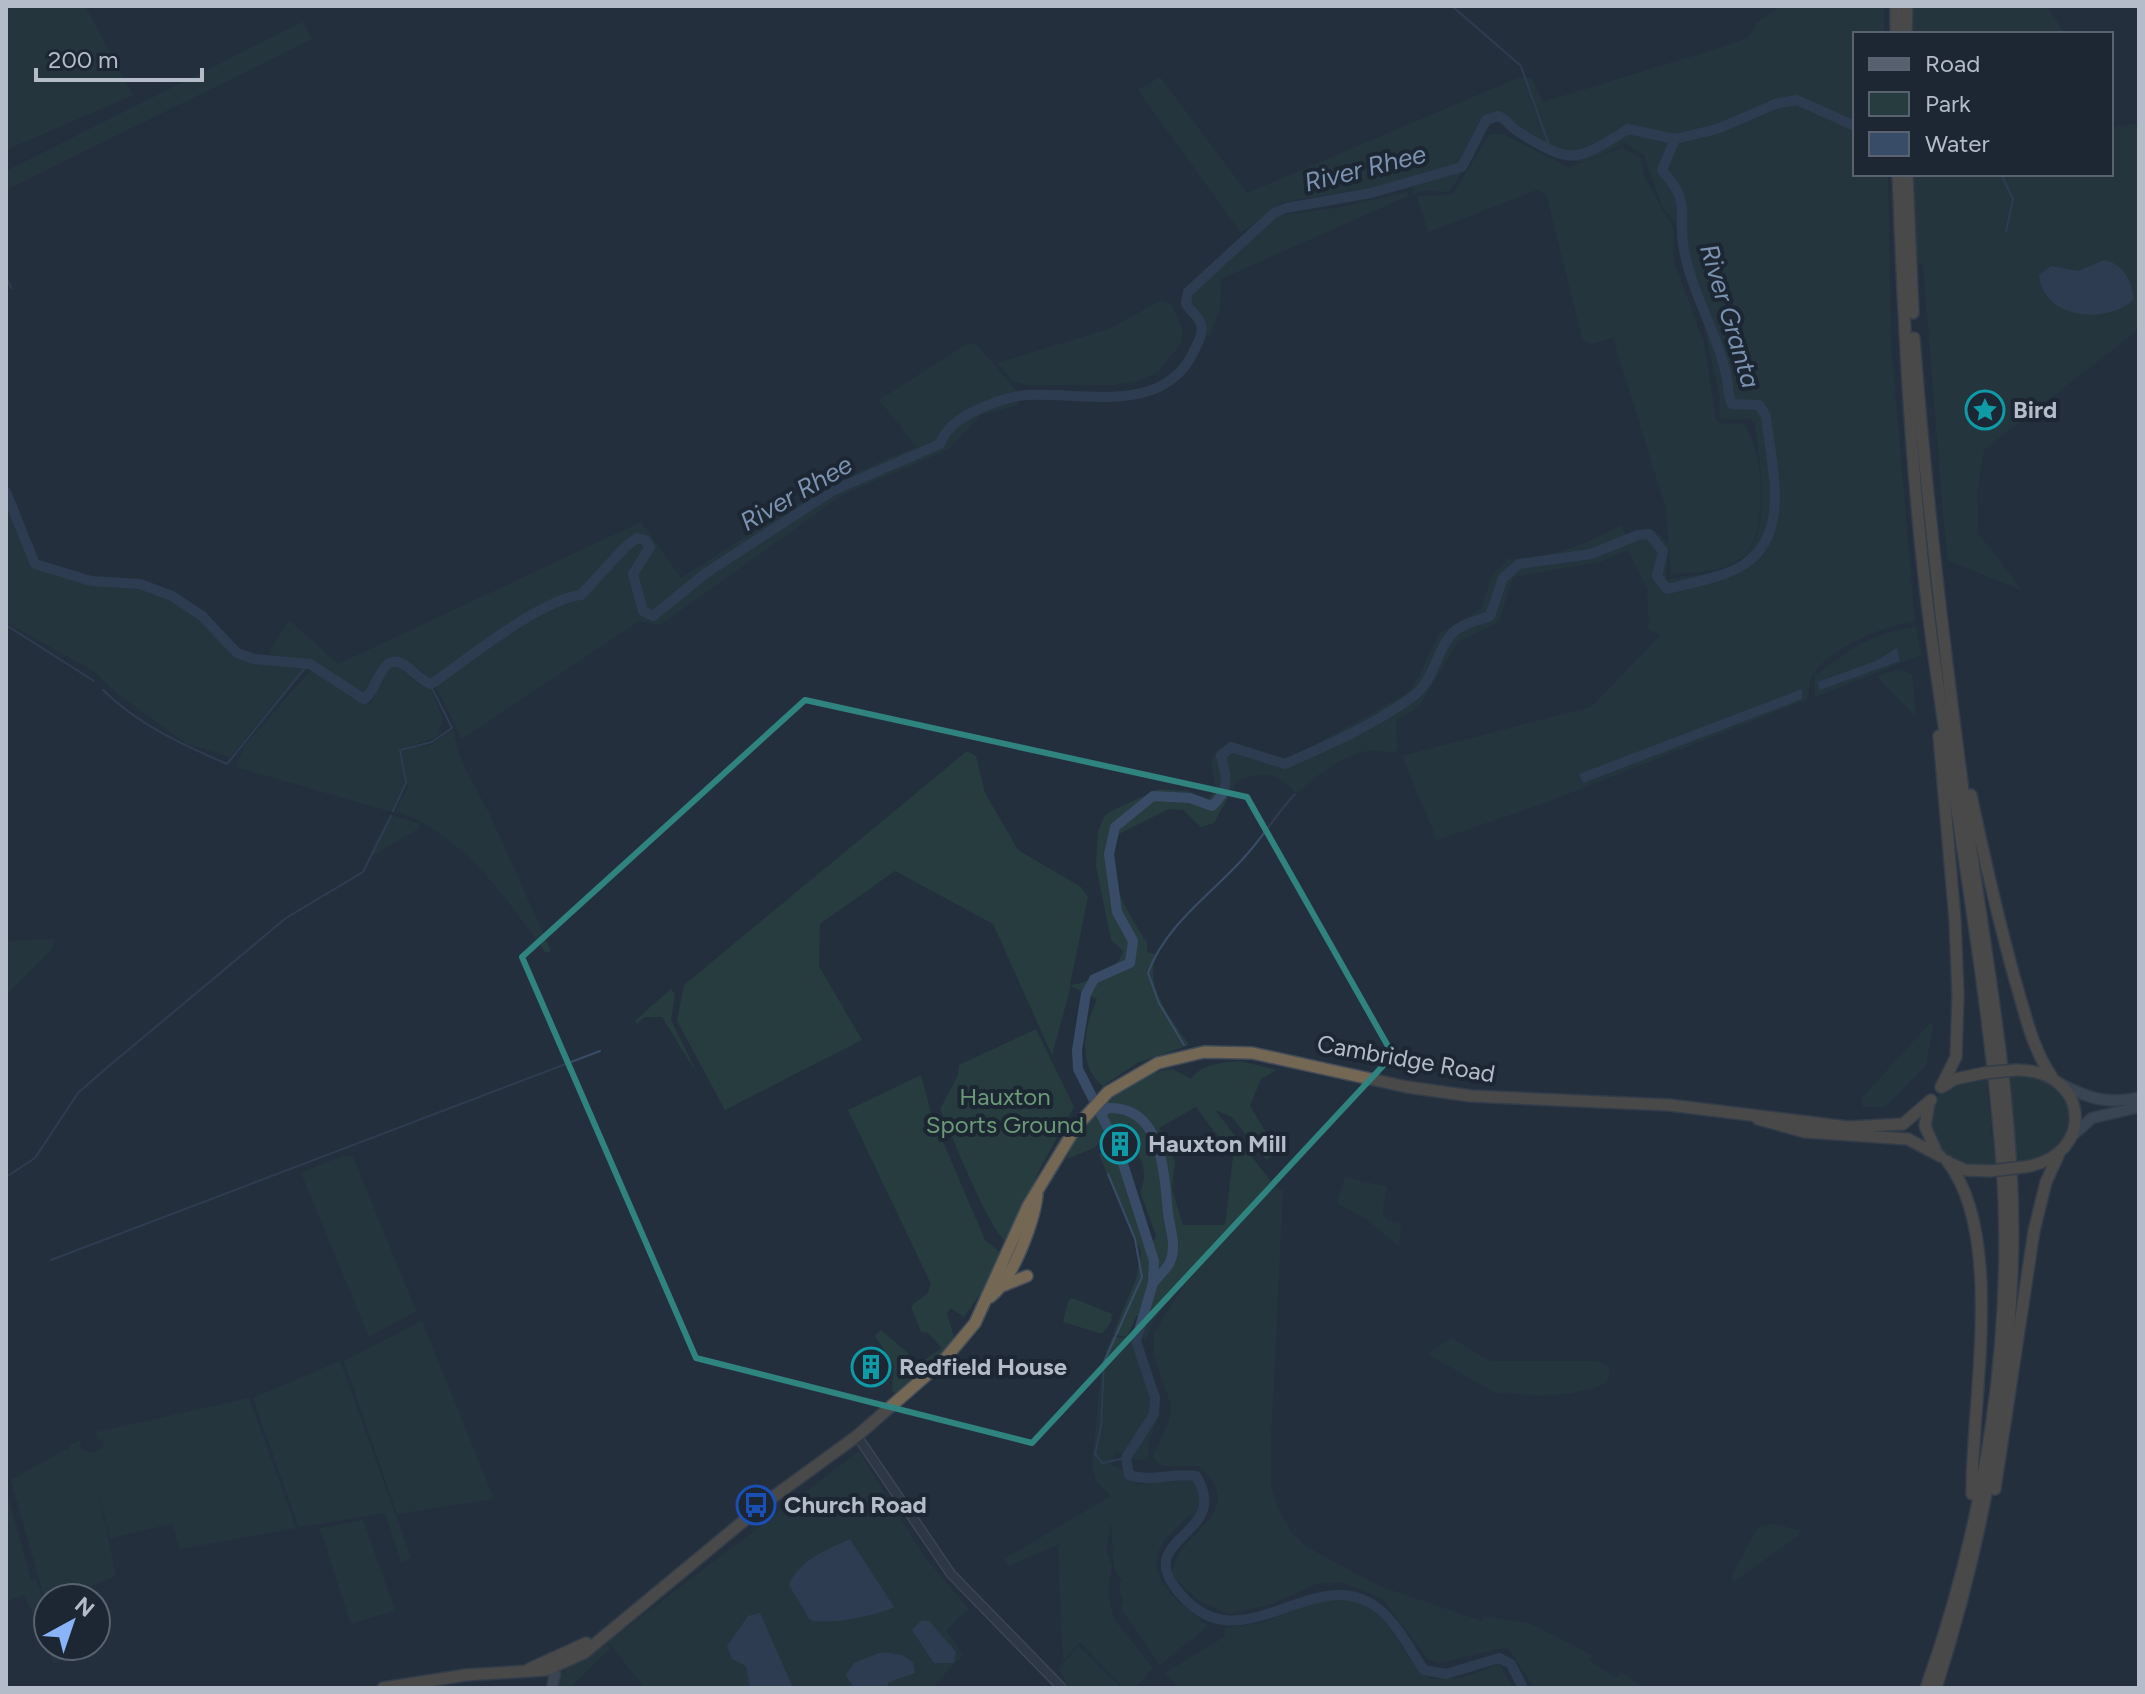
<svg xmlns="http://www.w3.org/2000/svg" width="2145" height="1694" font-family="Figtree,sans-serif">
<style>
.green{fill:#263c3f;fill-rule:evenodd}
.water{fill:#394c67}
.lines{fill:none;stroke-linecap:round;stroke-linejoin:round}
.stream{stroke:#394c67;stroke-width:2}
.river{stroke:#394c67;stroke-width:10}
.minor-casing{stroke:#565f6c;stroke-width:11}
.major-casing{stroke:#414a57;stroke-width:13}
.highway-casing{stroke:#434c59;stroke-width:14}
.minor{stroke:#38414e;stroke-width:8}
.major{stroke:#56606e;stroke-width:10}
.highway{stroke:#746855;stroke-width:11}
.highway-bridge-casing{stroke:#434c59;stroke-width:14;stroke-linecap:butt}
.highway-bridge{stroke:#746855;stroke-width:11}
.marked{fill:none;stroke:#308480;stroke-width:6;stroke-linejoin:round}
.labels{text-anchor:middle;stroke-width:8;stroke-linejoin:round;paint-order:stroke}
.poi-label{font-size:24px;font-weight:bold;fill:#b4bcc9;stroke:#1d2633;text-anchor:start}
.street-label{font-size:24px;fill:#b4bcc9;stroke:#1d2633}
.park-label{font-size:24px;fill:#6b9a76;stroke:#1d2633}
.water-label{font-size:26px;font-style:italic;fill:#7c92b1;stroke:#1d2633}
</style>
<rect width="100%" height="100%" fill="#242f3e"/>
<g class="green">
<polygon points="6,6 85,6 133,95 6,150"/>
<path d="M1781 6H1884V34H1855V174H1888L1891 345 1915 621C1887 624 1826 650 1812 676 1807 684 1811 693 1806 700L1542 804 1437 840 1402 756 1591 707 1661 635 1649 629 1647 588 1628 550 1600 562 1513 577 1499 622 1458 642 1419 707 1396 721 1397 750C1387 755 1379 748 1367 751 1337 758 1320 773 1297 793 1272 772 1269 770 1237 781L1214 823 1201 827 1183 810 1169 809 1119 834C1099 871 1128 912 1147 943V952L1157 955C1142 986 1173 1020 1189 1045L1137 1063 1103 1086C1076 1063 1084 1028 1097 999L1071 986 1052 1055 993 924 895 871 820 924 819 966 862 1040 725 1110 677 1021 684 985 967 751 976 756 985 793 1018 850 1081 887 1088 897 1070 985C1089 983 1118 971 1123 951L1111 940 1096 866 1098 831 1104 817 1111 811 1159 789 1188 791 1207 802 1216 789 1211 759 1219 748 1235 746 1288 760 1406 694 1417 680 1439 634 1482 608 1491 577 1508 559C1545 562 1587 543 1620 526L1628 536 1656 531 1669 545 1666 580C1686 576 1709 575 1728 568 1779 548 1759 463 1755 423L1749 419H1719L1720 399 1701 311 1676 224 1662 206 1644 155 1624 143C1612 149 1596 159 1583 161 1556 164 1515 139 1499 119 1482 127 1463 175 1449 192L1428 190 1413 194V184L1398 183 1283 202 1241 233 1138 90 1160 77 1247 193 1520 77 1532 78 1543 102 1722 47 1748 38 1757 24 1748 29Z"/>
<polygon points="1913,6 2047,6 2065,34 1912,34"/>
<polygon points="303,22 312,39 6,190 6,171"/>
<polygon points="2139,123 2139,329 1984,450 1977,493 1978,533 2023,591 1947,560 1923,264 1916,264 1913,174 2111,174 2111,128"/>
<path d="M1490 134H1503L1568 167 1622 148 1641 158 1644 176 1673 228 1674 262 1704 343 1716 420 1722 424 1742 423C1765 446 1769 536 1743 557 1722 573 1696 572 1671 574L1666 508 1613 338 1590 344 1582 338 1546 194 1537 190 1428 232 1417 196 1452 195Z"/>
<polygon points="1407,192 1408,196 1221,279 1220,310 1209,337 1205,333 1205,324 1190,306 1190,296 1275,216 1342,207"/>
<polygon points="1162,300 1171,304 1183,330 1181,344 1156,373 1137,381 1115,385 1028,385 1013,381 997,363 1109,329"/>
<path d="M968 343 977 345 1015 389 1018 405 981 415 949 449 842 495 660 625 639 621 462 739C446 707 430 658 389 659L374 677 369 691 362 695 308 661 268 654 289 620 338 664 641 522 681 578C757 529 831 479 917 447L879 400Z"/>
<polygon points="6,506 35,567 87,584 159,592 210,628 243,661 305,667 230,757 187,744 119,695 93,671 6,622"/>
<path d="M1916 627 1921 655 1815 697V676C1850 648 1872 633 1916 627Z"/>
<path d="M394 665C409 669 415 688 431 689L443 719 437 737 404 748 429 746 453 730 461 761 489 813 551 951 546 953C505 897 464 835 396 811L408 787 402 770 404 788 392 812 236 767 244 746 313 668 365 704 371 703 388 669Z"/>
<polygon points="1900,669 1912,674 1916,717 1877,676"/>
<polygon points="390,815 421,824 418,829 373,855 370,852"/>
<polygon points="54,939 52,949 6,995 6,941"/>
<polygon points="671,989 675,994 671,1020 699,1077 662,1017 645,1017 636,1024 636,1020"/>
<polygon points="1930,1023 1933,1025 1926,1065 1885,1107 1863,1107 1861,1099"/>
<path d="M1036 1029 1074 1107 1041 1167 1007 1242C991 1235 950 1131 940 1109L958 1075 959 1065Z"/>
<path d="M1240 1061 1277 1070 1261 1079 1250 1106 1278 1152 1266 1160 1232 1117 1215 1110 1277 1189 1283 1190 1271 1441V1486L1276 1504 1292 1534 1307 1547 1379 1586 1482 1621 1484 1617 1529 1623 1592 1655 1589 1660 1616 1678 1621 1672 1643 1688H1535L1507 1647 1439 1663 1428 1659 1382 1598 1342 1582 1316 1584 1272 1604 1228 1614 1198 1600 1173 1577C1169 1532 1255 1516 1199 1466H1162L1152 1458 1169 1421 1171 1405 1154 1354V1333L1188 1279C1171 1296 1148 1321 1146 1344L1137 1315 1127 1337 1113 1334 1136 1279 1141 1252 1099 1155 1103 1149 1125 1157C1125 1172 1132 1176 1135 1188 1141 1207 1137 1230 1152 1245L1156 1235 1140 1192C1153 1165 1130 1149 1130 1123L1108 1134 1094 1148 1067 1159C1078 1120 1132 1072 1173 1069L1191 1079C1200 1065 1222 1062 1240 1061ZM1196 1107 1233 1157 1225 1225H1183L1172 1189 1175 1162 1169 1143 1159 1128Z"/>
<path d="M2025 1074C2032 1076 2043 1077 2049 1081 2071 1095 2079 1134 2056 1152 2047 1159 2026 1162 2014 1165L2006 1077Z"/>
<polygon points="921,1075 932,1116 985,1240 1001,1253 984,1289 964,1317 950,1308 947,1314 954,1337 940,1356 899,1393 892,1392 894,1365 875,1336 881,1330 908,1353 916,1366 942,1348 928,1333 921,1332 911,1306 928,1293 931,1284 848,1110"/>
<path d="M1986 1077 1995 1166C1979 1167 1966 1168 1952 1161 1926 1148 1924 1100 1949 1086 1959 1080 1975 1079 1986 1077Z"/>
<polygon points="344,1155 353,1157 416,1311 369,1337 301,1173"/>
<polygon points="1345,1177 1387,1187 1382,1213 1388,1221 1401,1222 1399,1246 1366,1219 1337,1203"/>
<polygon points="1072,1298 1112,1314 1111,1322 1102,1334 1063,1322 1068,1301"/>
<polygon points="422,1321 494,1499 397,1514 344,1361"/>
<path d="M1112 1337 1128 1338 1136 1345 1154 1406 1160 1414 1149 1440 1148 1460H1135L1116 1451 1111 1465 1124 1470 1138 1485 1173 1476 1193 1478 1204 1494 1201 1512 1192 1516 1190 1513C1182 1525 1166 1535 1160 1548 1145 1581 1188 1609 1208 1626L1160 1665 1121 1608 1123 1601 1119 1586 1122 1578H1119L1114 1567 1111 1523 1106 1549 1112 1566 1108 1593 1114 1619 1153 1668 1135 1688H1124L1080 1642 1063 1661 1058 1547 1062 1543 1008 1566 1004 1559 1111 1496 1096 1481 1092 1465 1102 1363Z"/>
<path d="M1451 1338 1490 1361H1596L1608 1366 1610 1373 1606 1383C1586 1393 1551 1397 1529 1395 1517 1395 1508 1390 1497 1394L1428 1354Z"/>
<polygon points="340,1361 411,1558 401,1562 385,1513 299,1527 253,1398"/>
<polygon points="249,1398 296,1528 180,1549 172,1524 110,1538 98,1491 116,1576 60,1598 48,1598 46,1603 11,1480 66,1449 69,1452 69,1446 78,1441 81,1441 80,1449 93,1453 102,1448 104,1441 97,1438 97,1432"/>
<polygon points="859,1451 925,1558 969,1609 946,1630 963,1655 935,1684 937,1688 645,1688 608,1642"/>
<polygon points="6,1490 31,1580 36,1580 46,1610 34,1615 24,1595 6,1601"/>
<polygon points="363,1520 395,1610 351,1624 320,1528"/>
<polygon points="1775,1524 1800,1531 1798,1536 1733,1582 1732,1575 1756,1531 1761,1526"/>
<path d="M1330 1597C1395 1603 1388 1643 1429 1679L1462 1678 1499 1664 1513 1688H1180L1165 1673 1224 1637 1226 1628 1261 1623Z"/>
<polygon points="48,1611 48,1646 89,1646 87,1650 54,1663 33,1617"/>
<polygon points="606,1642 610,1648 570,1688 558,1688 562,1673"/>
<polygon points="1078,1646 1119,1686 1069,1688 1059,1669"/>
</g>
<g class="water">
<path d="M2104 260C2122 263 2134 282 2133 300 2106 325 2043 319 2039 275L2051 266 2078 271Z"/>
<polygon points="1897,648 1900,661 1820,690 1818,682 1876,661"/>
<polygon points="1802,689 1802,699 1583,783 1579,774"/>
<path d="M850 1539 894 1607C876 1616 829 1625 810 1620L789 1585C800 1559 827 1550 850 1539Z"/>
<polygon points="760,1613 793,1688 750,1688 746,1666 732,1659 727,1646 748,1616"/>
<polygon points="922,1620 930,1622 956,1652 954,1663 934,1663 912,1630"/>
<polygon points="882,1652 902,1655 913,1662 915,1673 889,1682 886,1688 854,1688 846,1675 854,1663"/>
</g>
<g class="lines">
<g class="stream">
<polyline points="1452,6 1521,66 1550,148"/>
<polyline points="2001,174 2013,199 2006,232"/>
<polyline points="6,276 11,288"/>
<polyline points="6,625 94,681"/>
<path d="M103 690C137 724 183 745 227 764L309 663"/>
<polyline points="393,811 406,783 400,750 432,742 452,728 430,684"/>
<path d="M1184 1045 1159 1003 1148 973C1166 923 1215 892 1248 853 1265 834 1277 813 1295 794"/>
<polyline points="1108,1174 1135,1239 1142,1277 1104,1362 1101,1427 1095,1454 1102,1463 1126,1458"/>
<polyline points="6,1177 35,1158 78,1093 103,1071 286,918 363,872 391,816"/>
<polyline points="51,1260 600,1051"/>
</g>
<g class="river">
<path d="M6 492 35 564 91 581 140 584 172 596 202 616 237 653 254 659 310 664 364 699C377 692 381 651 403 664 413 670 419 679 430 684L436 681C469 657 544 598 581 595L625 547 637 538 645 540 650 547 633 574 643 611 653 616 706 573 832 491 940 444C945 430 956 421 969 414 987 405 1007 396 1027 395 1084 392 1164 416 1194 351 1198 342 1205 332 1200 322 1197 314 1189 311 1186 303L1188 292 1274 213 1286 208 1371 193 1462 167 1486 120 1498 116C1507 119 1509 126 1517 131 1573 166 1575 162 1628 129L1675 139 1717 129 1778 103 1797 100 1855 126"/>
<path d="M1101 1114 1108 1108C1163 1106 1164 1174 1168 1213 1170 1228 1177 1247 1170 1262 1167 1269 1159 1275 1155 1281"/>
<path d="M1523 1688 1511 1664 1499 1658 1446 1674 1424 1670C1411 1651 1398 1625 1380 1610 1314 1555 1238 1676 1174 1586 1138 1536 1232 1534 1196 1476 1173 1472 1152 1483 1129 1475L1126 1458 1154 1414 1155 1398 1136 1341 1153 1283 1154 1261 1118 1148 1078 1069 1077 1050 1086 994 1094 979 1130 963 1133 941 1117 912 1109 854 1115 827 1153 796 1190 798 1212 806C1230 790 1227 778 1221 756L1231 747 1285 764C1328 745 1374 725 1412 697 1436 681 1435 648 1456 630 1465 623 1480 620 1490 616L1503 578 1519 564 1591 554 1638 535 1649 534 1663 551 1657 576 1667 589C1687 584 1708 580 1727 573 1796 547 1772 473 1766 416L1759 405 1732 404C1727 395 1729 385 1726 374 1717 332 1692 293 1684 250 1676 209 1694 207 1662 170L1675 139"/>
</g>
<g class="minor-casing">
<polyline id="minor" points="857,1436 951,1574 1062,1688"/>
</g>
<g class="major-casing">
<g id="major">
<path d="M2061 1084C2089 1099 2107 1104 2139 1098"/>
<polyline points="2073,1135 2092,1118 2139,1107"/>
<polyline points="547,1662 555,1674 552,1688"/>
</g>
</g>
<g class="highway-casing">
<g id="highway">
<polyline points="1896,6 1896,34"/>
<polyline points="1906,34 1907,6"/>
<path d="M1898 174C1904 327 1911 482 1931 634 1954 806 1987 978 2001 1151 2016 1329 1986 1521 1926 1688"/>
<polyline points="1907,174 1913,313"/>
<path d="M1914 338C1927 507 1947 674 1970 842 1990 984 2018 1128 2012 1271 2007 1413 1979 1553 1936 1688"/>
<polyline points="1939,736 1955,920 1958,995 1956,1057 1941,1087"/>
<path d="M1971 795C1984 857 1998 918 2015 980 2025 1013 2032 1048 2052 1077"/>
<path d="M2016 1070C2089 1069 2098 1156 2024 1167"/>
<polyline points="1942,1087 1955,1079 1984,1073"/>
<polyline points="1929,1103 1925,1126 1936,1151"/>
<polyline points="1758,1119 1805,1132 1908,1139 1940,1156"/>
<path d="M1947 1161C2006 1235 1971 1405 1972 1494"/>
<polyline points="1952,1164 1965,1170 1990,1171"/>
<polyline points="1002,1286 1027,1276"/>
<path d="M990 1297C1012 1281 1034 1222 1037 1195"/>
<polyline points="1995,1489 2034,1231 2046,1182 2058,1156"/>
<polyline points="529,1669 586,1643"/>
<polyline points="383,1688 466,1675 546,1670 584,1653 769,1500 857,1436 944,1360 975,1323 1028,1206 1076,1127 1108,1092 1158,1063 1204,1052 1252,1053 1407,1087 1471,1096 1669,1105 1848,1127 1903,1124 1931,1100"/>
</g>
</g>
<use href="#minor" class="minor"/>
<use href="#major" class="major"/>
<use href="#highway" class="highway"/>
<g class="highway-bridge-casing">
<g id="highway-bridge">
<polyline points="1984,1073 2016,1070"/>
<polyline points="1990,1171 2024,1167"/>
</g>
</g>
<use href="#highway-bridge" class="highway-bridge"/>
</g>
<path d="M0 0H2145V1694H0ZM805 700 1247 797 1393 1055 1032 1443 696 1358 522 957Z" fill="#242f3e" fill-opacity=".55" fill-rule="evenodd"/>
<path class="marked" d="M805 700 1247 797 1393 1055 1032 1443 696 1358 522 957Z"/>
<defs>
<g id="sight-ring" transform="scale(2)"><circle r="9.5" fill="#1d2633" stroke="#0f9aa8" stroke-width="1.5"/><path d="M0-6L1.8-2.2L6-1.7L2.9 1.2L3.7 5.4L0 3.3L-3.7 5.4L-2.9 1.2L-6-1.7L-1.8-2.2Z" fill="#0f9aa8"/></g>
<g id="building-ring" transform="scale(2)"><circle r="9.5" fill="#1d2633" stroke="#0f9aa8" stroke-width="1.5"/><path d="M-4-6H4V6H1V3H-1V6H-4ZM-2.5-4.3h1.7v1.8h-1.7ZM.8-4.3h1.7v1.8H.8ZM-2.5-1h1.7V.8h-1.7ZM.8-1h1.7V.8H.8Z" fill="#0f9aa8"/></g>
<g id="bus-ring" transform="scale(2)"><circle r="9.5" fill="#1d2633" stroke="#1a4fb4" stroke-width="1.5"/><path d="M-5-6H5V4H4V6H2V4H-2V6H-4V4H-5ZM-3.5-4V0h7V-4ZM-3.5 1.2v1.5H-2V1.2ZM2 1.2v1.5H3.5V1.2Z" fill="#1a4fb4"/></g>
</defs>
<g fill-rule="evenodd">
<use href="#sight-ring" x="1985" y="410"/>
<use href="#building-ring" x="1120" y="1144"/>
<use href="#building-ring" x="871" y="1367"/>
<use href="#bus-ring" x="756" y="1505"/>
</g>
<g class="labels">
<g class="poi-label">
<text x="2013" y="418">Bird</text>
<text x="1148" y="1152">Hauxton Mill</text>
<text x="899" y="1375">Redfield House</text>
<text x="784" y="1513">Church Road</text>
</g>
<g class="street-label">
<text transform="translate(1406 1059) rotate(10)" y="8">Cambridge Road</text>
</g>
<g class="park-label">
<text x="1005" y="1105">Hauxton<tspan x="1005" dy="28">Sports Ground</tspan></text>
</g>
<g class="water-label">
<text transform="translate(1365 168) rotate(-14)" y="9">River Rhee</text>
<text transform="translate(1730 316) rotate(73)" y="9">River Granta</text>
<text transform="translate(796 493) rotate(-30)" y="9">River Rhee</text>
</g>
</g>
<rect width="2145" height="1694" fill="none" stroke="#b4bcc9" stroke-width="16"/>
<rect x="1853" y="32" width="260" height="144" fill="#1d2633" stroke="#59626f" stroke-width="2"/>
<rect x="1869" y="58" width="40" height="12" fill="#56606e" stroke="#59626f" stroke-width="2"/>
<text x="1925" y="72" font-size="24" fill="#b4bcc9">Road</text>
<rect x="1869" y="92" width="40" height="24" fill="#263c3f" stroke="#59626f" stroke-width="2"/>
<text x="1925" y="112" font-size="24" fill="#b4bcc9">Park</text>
<rect x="1869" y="132" width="40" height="24" fill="#394c67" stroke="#59626f" stroke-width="2"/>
<text x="1925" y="152" font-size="24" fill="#b4bcc9">Water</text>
<g transform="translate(72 1622) rotate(40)"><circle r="38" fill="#1d2633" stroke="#59626f" stroke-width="2"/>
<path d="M0-6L14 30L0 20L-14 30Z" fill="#8ab4f8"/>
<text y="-12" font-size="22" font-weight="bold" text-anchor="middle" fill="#b4bcc9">N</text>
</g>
<path d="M36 68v12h166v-12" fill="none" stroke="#b4bcc9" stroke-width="4"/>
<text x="48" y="68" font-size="24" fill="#b4bcc9" stroke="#1d2633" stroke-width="6" paint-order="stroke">200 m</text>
</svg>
